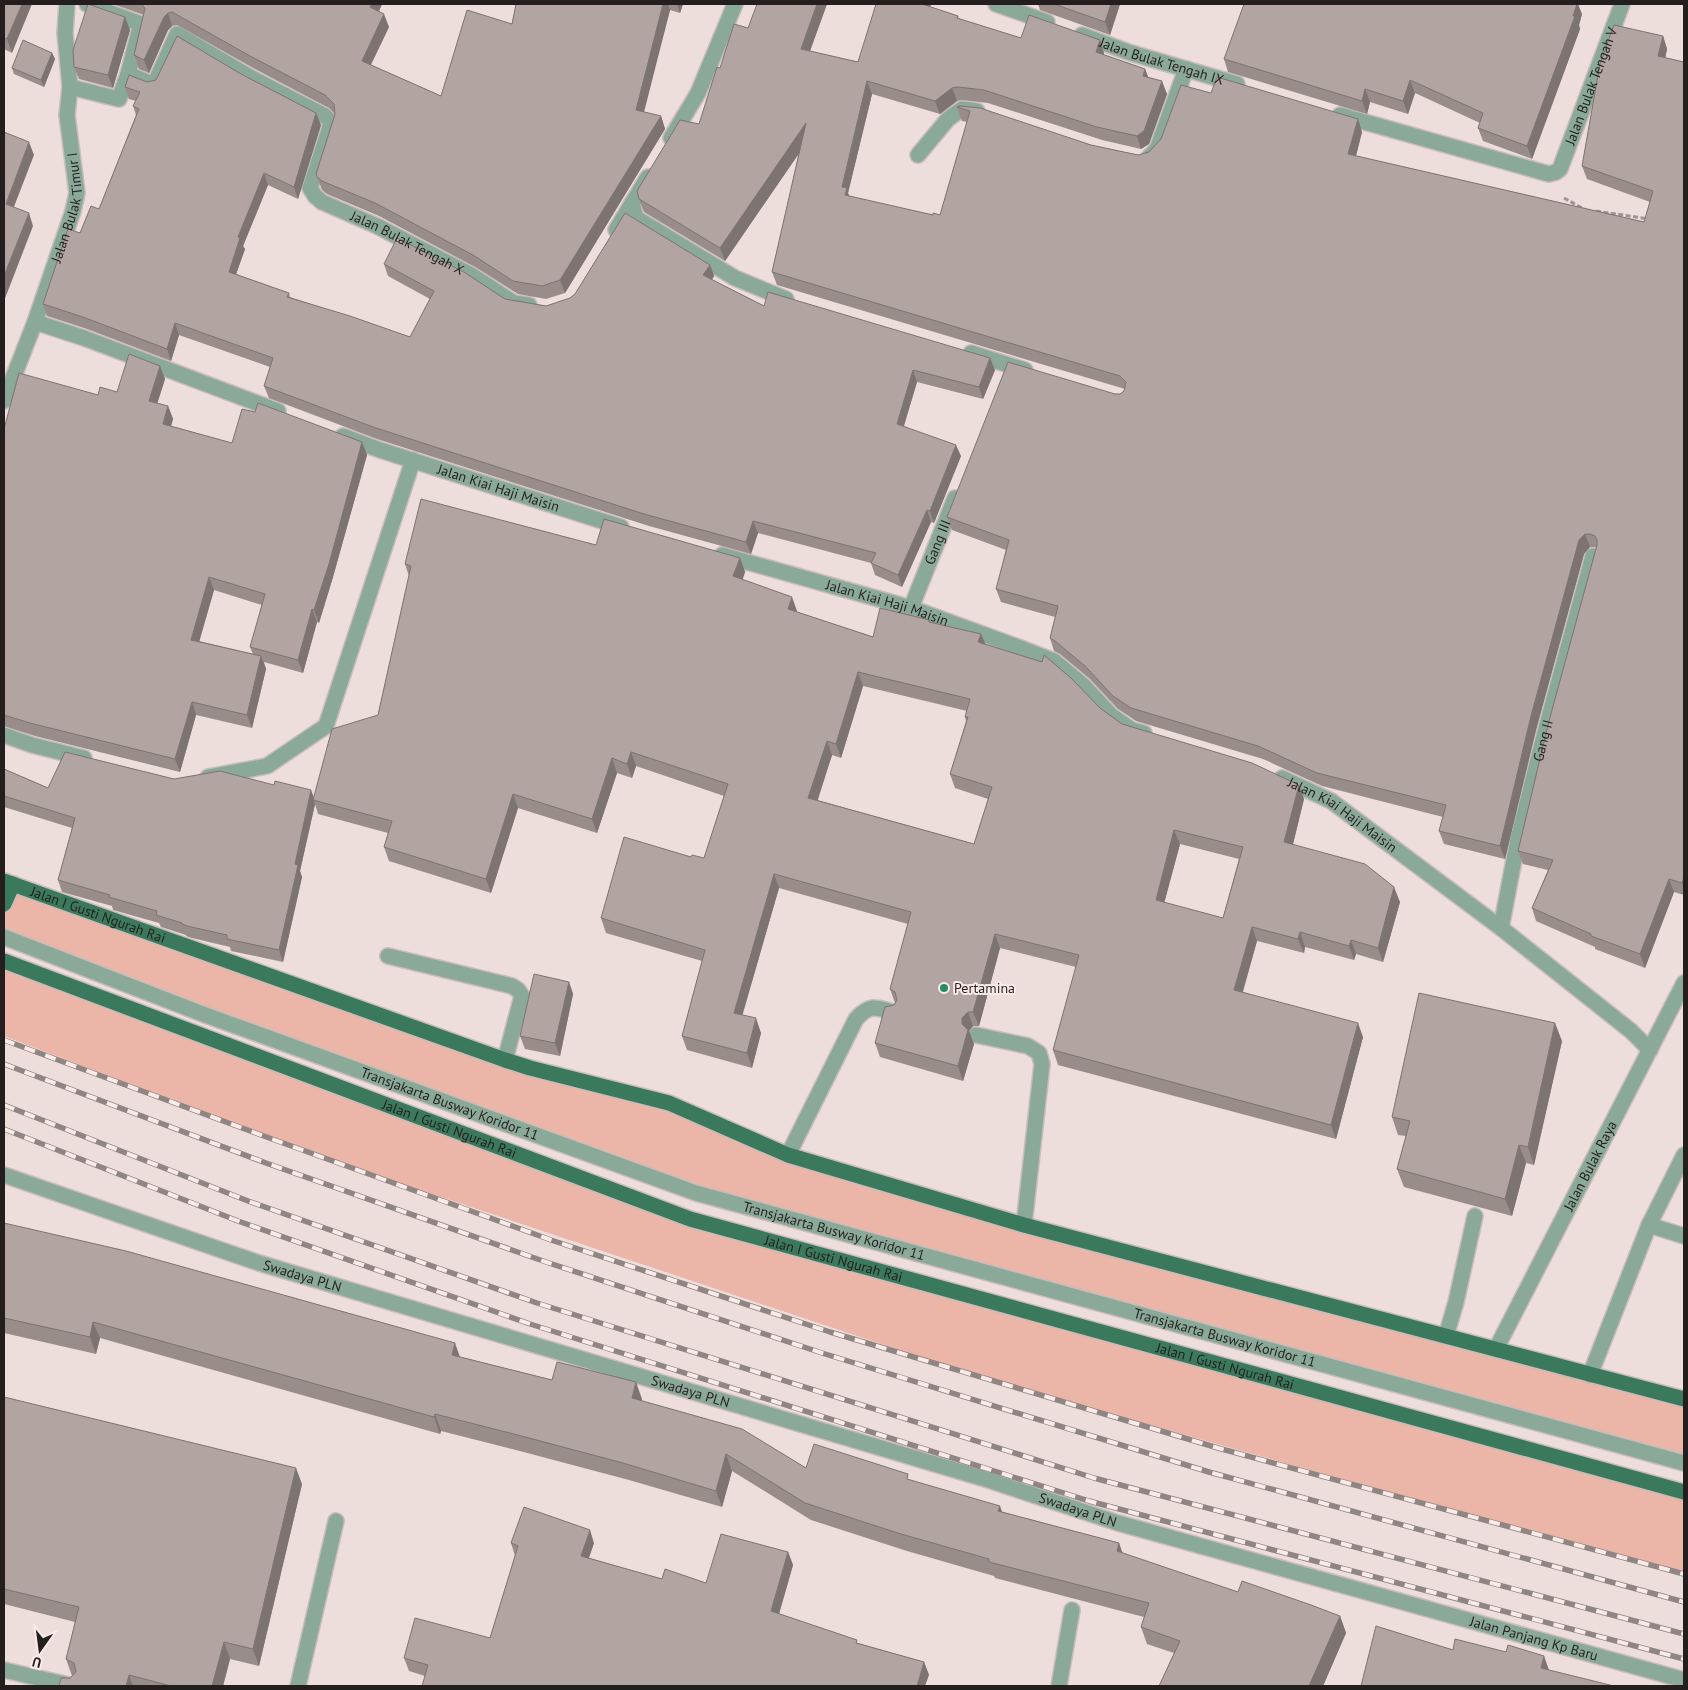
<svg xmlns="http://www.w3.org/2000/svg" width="1688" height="1690" font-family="'PT Sans',sans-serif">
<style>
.green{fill:#ebb5a8}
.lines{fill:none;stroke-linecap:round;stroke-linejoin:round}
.service-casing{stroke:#c9bcb9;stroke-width:18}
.minor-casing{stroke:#c9bcb9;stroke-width:18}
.tertiary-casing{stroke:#c9bcb9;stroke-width:18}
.primary-casing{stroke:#c9bcb9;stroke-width:18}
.path{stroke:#a09492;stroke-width:3;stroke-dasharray:5 2.5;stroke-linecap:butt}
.service{stroke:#8aa999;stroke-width:15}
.minor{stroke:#8aa999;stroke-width:15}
.tertiary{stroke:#8aa999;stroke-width:15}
.primary{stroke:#3b795d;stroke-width:15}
.rail-casing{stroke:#8f8582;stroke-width:5.5}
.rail{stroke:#faebe8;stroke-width:4;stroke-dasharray:11;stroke-linecap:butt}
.wall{fill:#998d8a;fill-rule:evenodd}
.shaded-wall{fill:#7d7370}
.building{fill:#b2a4a0;stroke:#7d7370;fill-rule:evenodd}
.poi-dot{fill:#298b65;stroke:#faebe8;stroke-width:2}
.labels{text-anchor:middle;stroke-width:4;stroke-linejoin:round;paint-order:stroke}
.street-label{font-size:14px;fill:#241f1e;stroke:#faebe8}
.poi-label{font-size:14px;fill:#241f1e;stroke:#faebe8;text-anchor:start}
</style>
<rect width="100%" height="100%" fill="#eddedb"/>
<g class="green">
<polygon points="4,881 505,1060 669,1103 788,1155 1684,1399 1684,1463 696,1193 4,937"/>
<polygon points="4,961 690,1219 1684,1492 1684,1574 995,1382 300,1150 4,1036"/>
</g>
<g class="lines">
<g class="service-casing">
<g id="service">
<path id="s1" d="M4 937 200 1013 696 1193 1684 1463"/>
<polyline points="388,956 512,986 518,990 522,996 505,1060"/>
<polyline points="976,1035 1028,1046 1039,1053 1042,1064 1024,1225"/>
<path d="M788 1155 856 1019C870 1004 875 1007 893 1012"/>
<polyline points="1649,1225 1684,1236"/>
<polyline points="1446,1336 1456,1302 1475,1216"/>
<polyline points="1590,1375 1649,1225 1684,1155"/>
<polyline points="4,1670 73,1686"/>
<polyline points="298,1686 336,1521"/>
<polyline points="1059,1686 1072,1610"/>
</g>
</g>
<g class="minor-casing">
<g id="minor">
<polyline points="87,4 141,24 128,74"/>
<polyline points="996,4 1047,22"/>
<path id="s2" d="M1082 35 1131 53 1237 84"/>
<path id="s3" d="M70 87 119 99 128 74 154 85 177 34 250 77 325 116 330 121V127L310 188 315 196 322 202 377 226 473 276 514 303 529 305"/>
<path id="s4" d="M1340 115 1549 174 1556 172 1560 169 1622 4"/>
<polyline points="671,138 698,93 735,4"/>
<polyline points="918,155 948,119 962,109 977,111"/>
<polyline points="1149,157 1157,149 1186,69"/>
<polyline points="632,203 636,218 735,278 786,299"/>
<polyline points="616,230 648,177"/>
<polyline points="35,322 84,338 278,411"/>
<polyline points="971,353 1025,370"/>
<path id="s5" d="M343 436 380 450 621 527"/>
<path id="s6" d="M722 555 911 608 1018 647 1054 661 1084 686 1112 716 1132 730 1144 733"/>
<path id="s7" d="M911 608 955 498"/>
<polyline points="4,735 32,745 84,758"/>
<polyline points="208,777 267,766 326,726 413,460"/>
<path id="s8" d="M1282 778 1331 801 1501 928 1631 1031 1650 1050"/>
<path id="s9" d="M1501 928 1518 839 1545 732 1593 556"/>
<path id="s10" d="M4 1175 259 1263 982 1478 1118 1523 1684 1680"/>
<path id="s11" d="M1496 1349 1684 983"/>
</g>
</g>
<g class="tertiary-casing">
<g id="tertiary">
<path id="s12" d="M4 401 35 322 73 211 77 193 67 115 70 87 65 33 67 4"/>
</g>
</g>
<g class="primary-casing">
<g id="primary">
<path id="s13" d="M4 881 505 1060 530 1068 669 1103 788 1155 1024 1225 1684 1399"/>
<polyline points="4,904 13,884"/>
<path id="s14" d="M4 961 690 1219 1684 1492"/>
</g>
</g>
<g class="path">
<polyline points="1564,198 1582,208"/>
<polyline points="1596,211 1649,219"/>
</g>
<use href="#service" class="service"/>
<use href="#minor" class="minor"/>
<use href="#tertiary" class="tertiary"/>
<use href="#primary" class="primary"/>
<g class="rail-casing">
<g id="rail">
<polyline points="4,1040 272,1139 551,1240 830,1332 1218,1448 1684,1574"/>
<polyline points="4,1064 266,1163 546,1262 822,1353 1209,1472 1684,1602"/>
<polyline points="4,1105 248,1201 537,1303 1094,1478 1684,1634"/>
<polyline points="4,1129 238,1221 530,1324 1089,1501 1684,1659"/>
</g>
</g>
<use href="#rail" class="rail"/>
</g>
<g class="wall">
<polygon points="4,4 12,53 4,49"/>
<polygon points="113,4 382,4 379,11 389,27 371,65 441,96 512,24 516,4 683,4 680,13 670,10 643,112 661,116 665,129 565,293 546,299 518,294 477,268 379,216 327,194 322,190 316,174 335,114 329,108 255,69 177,25 172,26 168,30 149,73 139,69 134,55 144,15"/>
<polygon points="827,4 810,51 858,62 931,4 930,7 958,16 959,19 1021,38 1104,53 1104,55 1145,69 1148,77 1167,94 1149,144 1141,149 1102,140 988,103 962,100 957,101 940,114 872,94 848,193 849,196 933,215 940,215 967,122 962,121 957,107 1091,145 1138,155 1362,132 1356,156 1644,222 1650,202 1587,179 1582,166 1663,36 1667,49 1665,58 1684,62 1684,895 1674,892 1645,968 1595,949 1595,947 1536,921 1532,908 1548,870 1523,864 1518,851 1597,548 1595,547 1590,547 1584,554 1536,730 1505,859 1444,844 1439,831 1443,817 1322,786 1263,759 1136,721 1118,709 1090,679 1060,654 1054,651 1050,638 1055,617 1001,602 996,589 1006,550 952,530 947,517 1115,394 1120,394 1124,391 1125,389 777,285 772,272 799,153 725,261 644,212 639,199 699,124 720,68 748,28"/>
<polygon points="1038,4 1120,4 1110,35 1040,10"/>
<polygon points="1582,14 1579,25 1580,29 1532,159 1483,141 1478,128 1480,123 1415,93 1408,114 1370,102 1367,114 1228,72 1224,59"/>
<polygon points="130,30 113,88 79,79 74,67"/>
<polygon points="52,53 55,59 44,87 14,74 12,68"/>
<polygon points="147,82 321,125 298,199 268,185 243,246 245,249 236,274 289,293 290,297 410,337 430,299 388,276 384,264 505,299 546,306 710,265 714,276 712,280 764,306 995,370 983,399 917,382 904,426 961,456 934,523 931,522 902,587 875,575 871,563 758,533 751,554 649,526 377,439 269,398 264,386 270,367 179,335 171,361 87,329 47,316 43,304 80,233 99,209 136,115 133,106 136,101 129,99 125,87"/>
<path d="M165 379 157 403 168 406 173 419 171 426 232 443 362 442 367 455 333 577 319 623 317 622 303 673 264 662 266 669 252 728 196 715 180 772 35 736 4 726V429L98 395 117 392ZM214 590 262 605 250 647 253 654 199 641Z"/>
<path d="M596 545 740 558 745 572 742 580 797 611V612L873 637 929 620 930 623 981 634 985 644 1100 708 1122 724 1304 799 1293 844 1400 902 1383 962 1356 954 1354 960 1305 947 1304 953 1257 941 1243 992 1363 1037 1336 1139 1058 1065 1053 1050 1076 967 1000 948 979 1026H973L969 1031 974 1044 963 1081 880 1057 875 1043 895 1003 890 989 908 924 779 888 742 1015 761 1033 752 1068 687 1050 682 1036 702 961 606 933 601 918 691 857 704 858 724 796 636 766 632 778 617 773 597 833 518 808 491 893 389 861 384 847 388 833 318 814 315 804 300 871 302 877 283 962 231 951 230 947 192 938 186 936V935L161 927 159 923 113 910 112 906 62 892 58 880 72 828 4 807V769L48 788 174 779 314 798 378 715 409 576 405 564ZM863 686 967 711 965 717 966 721 950 774 955 788 988 799 974 844 817 800 832 755 841 758ZM1180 844 1239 859 1223 918 1164 903Z"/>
<polygon points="569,982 573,994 560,1056 525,1049 520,1036"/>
<polygon points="1562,1041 1534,1165 1526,1163 1512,1216 1404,1187 1397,1169 1406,1136 1398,1135 1392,1117"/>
<polygon points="4,1223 461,1357 552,1380 642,1399 641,1401 806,1468 910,1480 1002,1512 1119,1543 1122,1553 1238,1592 1340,1616 1346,1633 1323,1686 1159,1686 1174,1653 1147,1644 1141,1627 1144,1617 995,1578 994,1576 907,1551 811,1520 732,1471 722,1507 629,1480 516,1450 441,1431 440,1434 100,1338 96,1354 4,1333"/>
<polygon points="4,1397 302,1484 259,1666 230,1659 223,1686 59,1686 72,1676 66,1659 75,1622 4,1604"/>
<polygon points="511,1543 594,1543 589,1558 662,1579 706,1583 788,1552 793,1565 779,1614 858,1643 924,1662 929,1675 425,1676 409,1671 404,1658 490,1638 515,1556"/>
</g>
<g class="shaded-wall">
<polygon points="22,4 32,4 12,53 7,39"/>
<polygon points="372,4 382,4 375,20 370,7"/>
<polygon points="663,4 668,4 670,10 641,124 636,110"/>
<polygon points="677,4 683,4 680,13"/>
<polygon points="817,4 827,4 806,62 801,49"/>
<polygon points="922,4 931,4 926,17"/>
<polygon points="1111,4 1120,4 1110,35 1105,22"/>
<polygon points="1577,4 1578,4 1582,14 1579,25 1580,29 1532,159 1527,146"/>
<polygon points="168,13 172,26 168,30 149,73 144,60 164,17"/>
<polygon points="384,14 389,27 366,74 362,61"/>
<polygon points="125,17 130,30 113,88 108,75"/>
<polygon points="1663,36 1667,49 1663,69 1658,56"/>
<polygon points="1100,40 1104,53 1101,65 1096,52"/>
<polygon points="52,53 55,59 44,87 41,80"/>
<polygon points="1145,69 1150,82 1143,76"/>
<polygon points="1410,80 1415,93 1408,114 1403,101"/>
<polygon points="867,81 872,94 848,193 851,201 850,208 842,187"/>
<polygon points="1162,81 1167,94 1149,144 1141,149 1137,136"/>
<polygon points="952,88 957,101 940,114 935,101"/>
<polygon points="1365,89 1370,102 1367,114 1362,101"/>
<polygon points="316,113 321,125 298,199 294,187"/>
<polygon points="661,116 665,129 565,293 560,280"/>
<polygon points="1358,119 1362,132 1353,167 1348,154"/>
<polygon points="806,123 811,136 725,261 720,248"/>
<polygon points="29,142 34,155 10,217 6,204"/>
<polygon points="264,173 268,185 243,246 245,249 233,283 229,272 238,237"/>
<polygon points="29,213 33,226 4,301 4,276"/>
<polygon points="710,265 714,276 707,287 703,275"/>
<polygon points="175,323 179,335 171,361 167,349"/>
<polygon points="990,358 995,370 983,399 979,387"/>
<polygon points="160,366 165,379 154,414 149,401"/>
<polygon points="913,370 917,382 901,435 897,424"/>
<polygon points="168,406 173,419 168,437 163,424"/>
<polygon points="362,442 367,455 333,577 319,623 314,610"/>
<polygon points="956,445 961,456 934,523 930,511"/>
<polygon points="927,510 931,522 902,587 898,575"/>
<polygon points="753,521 758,533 751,554 746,542"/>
<polygon points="1585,534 1590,547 1584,554 1536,730 1505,859 1500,846 1531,716 1579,540"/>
<polygon points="740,558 745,572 739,591 733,576"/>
<polygon points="209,577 214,590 196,653 191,640"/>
<polygon points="792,597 797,611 793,623 788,609"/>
<polygon points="312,609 317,622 303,673 298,660"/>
<polygon points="981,634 987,648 978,642"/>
<polygon points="261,656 266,669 252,728 247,715"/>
<polygon points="858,672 863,686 841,758 836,744"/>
<polygon points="192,702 196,715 180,772 175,759"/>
<polygon points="827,741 832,755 814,812 808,798"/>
<polygon points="631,752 636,766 632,778 627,764"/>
<polygon points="612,758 617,773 597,833 592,819"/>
<polygon points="1299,785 1304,799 1290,856 1284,842"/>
<polygon points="311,790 315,800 313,800 315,804 300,871 302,877 283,962 279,950 295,864"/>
<polygon points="513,794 518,808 491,893 486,879"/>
<polygon points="1174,830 1180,844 1161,915 1156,900"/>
<polygon points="774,874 779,888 739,1027 734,1013"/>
<polygon points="1684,877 1684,889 1682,883"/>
<polygon points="1669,879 1674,892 1645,968 1640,954"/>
<polygon points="1394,887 1400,902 1383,962 1378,948"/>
<polygon points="1252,927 1257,941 1239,1004 1234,990"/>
<polygon points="1300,932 1305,947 1304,953 1298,939"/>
<polygon points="995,934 1000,948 979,1026 973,1012"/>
<polygon points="1351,940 1356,954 1354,960 1349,946"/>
<polygon points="569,982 573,994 560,1056 555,1043"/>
<polygon points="968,1012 973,1026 969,1031 974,1044 963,1081 958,1066 962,1018"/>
<polygon points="756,1018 761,1033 752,1068 747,1053"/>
<polygon points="1358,1023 1363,1037 1336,1139 1331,1125"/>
<polygon points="1555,1023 1562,1041 1534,1165 1528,1147"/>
<polygon points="1519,1145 1526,1163 1512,1216 1505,1199"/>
<polygon points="93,1322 100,1338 96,1354 90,1337"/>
<polygon points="455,1343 461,1360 452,1355"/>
<polygon points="636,1382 642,1399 638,1415 632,1398"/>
<polygon points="435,1414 441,1431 440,1434 434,1417"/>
<polygon points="726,1454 732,1471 722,1507 716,1491"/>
<polygon points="296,1468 302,1484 259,1666 253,1649"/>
<polygon points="1000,1506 1006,1523 998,1511"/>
<polygon points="590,1530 594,1543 585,1568 581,1556"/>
<polygon points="1119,1543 1125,1560 1117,1551"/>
<polygon points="788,1552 793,1565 776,1624 771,1611"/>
<polygon points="1340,1616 1346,1633 1323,1686 1309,1686"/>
<polygon points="224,1642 230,1659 223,1686 212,1686"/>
<polygon points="1544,1656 1550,1673 1541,1668"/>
<polygon points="924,1662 929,1675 925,1686 917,1686"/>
<polygon points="129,1675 133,1686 126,1686"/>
</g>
<g class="building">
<polygon points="4,4 22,4 7,39 4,38"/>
<polygon points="88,4 125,17 108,75 74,67 73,50"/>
<polygon points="141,4 372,4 370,7 384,14 362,61 441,96 467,10 512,24 516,4 663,4 636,110 661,116 560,280 542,286 513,281 473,255 375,203 322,181 317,177 316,174 335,114 334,104 325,95 250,56 172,12 168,13 164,17 144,60 134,55 145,8"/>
<polygon points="757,4 817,4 801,49 858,62 876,4 922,4 958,16 957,18 1021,38 1029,15 1100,40 1096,52 1145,69 1143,76 1162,81 1144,131 1137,136 1097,127 984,90 958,87 952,88 935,101 867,81 842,187 847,188 845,195 933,215 933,213 940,215 970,111 957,107 960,106 980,108 1091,145 1138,155 1149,152 1161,139 1181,85 1211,93 1217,77 1358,119 1348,154 1644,222 1653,191 1582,166 1600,64 1614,25 1663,36 1658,56 1684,62 1684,877 1682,883 1669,879 1640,954 1591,936 1591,934 1532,908 1553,860 1518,851 1549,721 1597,545 1597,540 1595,536 1590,534 1585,534 1579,540 1531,716 1500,846 1439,831 1446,805 1317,773 1258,746 1131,708 1113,696 1085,666 1055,641 1050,638 1058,606 996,589 1009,540 947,517 1008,362 1115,394 1120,394 1124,391 1126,382 1120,376 772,272 806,123 720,248 639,199 637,191 680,120 699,124 717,67 720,68 734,24 748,28"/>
<polygon points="1054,4 1111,4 1105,22"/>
<polygon points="1244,4 1577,4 1573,16 1575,16 1527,146 1478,128 1483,113 1410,80 1403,101 1365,89 1362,101 1224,59"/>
<polygon points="177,36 241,74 316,113 294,187 264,173 238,237 240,238 229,272 289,293 287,297 350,316 410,337 434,291 384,264 397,238 464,272 505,299 546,306 570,298 575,294 625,213 710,265 703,275 764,306 768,292 990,358 979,387 913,370 897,424 956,445 930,511 927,510 898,575 871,563 876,553 753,521 746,542 644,514 373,427 264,386 273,358 175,323 167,349 83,317 43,304 68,229 80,233 91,206 99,209 139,109 133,106 140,92 125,87 129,75 147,82 156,80"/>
<polygon points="23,40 52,53 41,80 12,68"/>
<polygon points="4,132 29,142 6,204 29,213 4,276"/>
<polygon points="129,354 160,366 149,401 168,406 163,424 232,443 242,409 255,412 258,403 362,442 329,564 314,610 312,609 298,660 250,647 265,594 209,577 191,640 261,656 247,715 192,702 175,759 30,723 4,715 4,429 19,373 98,395 100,387 117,392"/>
<path d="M421 499 596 545 604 519 740 558 733 576 792 597 788 609 873 637 880 608 929 620V622L981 634 978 642 1042 662 1044 655 1072 679 1100 708 1122 724 1252 763 1299 785 1284 842 1365 864 1394 887 1378 948 1351 940 1349 946 1300 932 1298 939 1252 927 1234 990 1358 1023 1331 1125 1053 1050 1079 955 995 934 973 1012H968L962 1018V1024L968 1030 958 1066 875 1043 885 1007 894 1005 897 1000 895 992 890 989 911 912 774 874 734 1013 756 1018 747 1053 682 1036 705 950 601 918 624 837 691 857 692 855 704 858 728 784 631 752 627 764 612 758 592 819 513 794 486 879 384 847 392 821 313 800 332 729 378 715 411 566 405 564ZM858 672 970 699 965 717H968L950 774 992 787 974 844 808 798 827 741 836 744ZM1174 830 1243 847 1223 918 1156 900Z"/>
<polygon points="65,752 174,779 220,771 274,785 275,781 311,790 295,864 298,865 279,950 227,939 227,935 187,926 182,924 182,923 156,915 157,911 109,897 110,895 58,880 75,818 4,796 4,769 48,788"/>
<polygon points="534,974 569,982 555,1043 520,1036"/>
<polygon points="1419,993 1555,1023 1528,1147 1519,1145 1505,1199 1397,1169 1410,1121 1392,1117"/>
<polygon points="4,1223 126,1251 455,1343 452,1355 552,1380 557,1362 636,1382 632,1398 742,1429 806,1468 814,1444 908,1474 907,1479 1000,1506 998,1511 1119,1543 1117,1551 1238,1592 1242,1581 1311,1605 1340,1616 1309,1686 1159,1686 1180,1641 1141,1627 1149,1603 989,1562 989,1559 901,1534 805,1503 726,1454 716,1491 623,1463 510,1433 435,1414 434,1417 93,1322 90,1337 4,1318"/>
<polygon points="4,1397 296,1468 253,1649 224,1642 212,1686 171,1686 129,1675 126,1686 59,1686 61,1678 70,1678 76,1672 74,1663 66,1659 79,1607 4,1589"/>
<polygon points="524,1507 590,1530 581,1556 662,1579 665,1569 706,1583 721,1534 788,1552 771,1611 857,1640 856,1643 924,1662 917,1686 422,1686 428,1665 404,1658 415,1618 490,1638 518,1546 511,1543"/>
<polygon points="1376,1626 1453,1650 1455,1639 1506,1652 1508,1645 1544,1656 1541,1668 1614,1686 1361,1686"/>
</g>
<circle class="poi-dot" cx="944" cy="988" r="5"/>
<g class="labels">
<g class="street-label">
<text dy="5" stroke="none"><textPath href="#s2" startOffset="84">Jalan Bulak Tengah IX</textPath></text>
<text dy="5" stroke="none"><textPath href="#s4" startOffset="318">Jalan Bulak Tengah V</textPath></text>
<text dy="5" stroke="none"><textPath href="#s12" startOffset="205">Jalan Bulak Timur I</textPath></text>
<text dy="5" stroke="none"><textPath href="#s3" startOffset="521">Jalan Bulak Tengah X</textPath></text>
<text dy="5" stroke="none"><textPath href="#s5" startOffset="164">Jalan Kiai Haji Maisin</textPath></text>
<text dy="5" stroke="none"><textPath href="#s7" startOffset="71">Gang III</textPath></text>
<text dy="5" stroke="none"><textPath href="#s6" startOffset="172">Jalan Kiai Haji Maisin</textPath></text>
<text dy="5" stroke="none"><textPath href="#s9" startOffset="192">Gang II</textPath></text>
<text dy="5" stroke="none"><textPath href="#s8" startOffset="71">Jalan Kiai Haji Maisin</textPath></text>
<text dy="5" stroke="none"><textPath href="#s13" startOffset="100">Jalan I Gusti Ngurah Rai</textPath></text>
<text dy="5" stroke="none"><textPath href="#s1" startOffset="476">Transjakarta Busway Koridor 11</textPath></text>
<text dy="5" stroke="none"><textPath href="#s14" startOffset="476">Jalan I Gusti Ngurah Rai</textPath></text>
<text dy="5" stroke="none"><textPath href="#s11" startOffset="206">Jalan Bulak Raya</textPath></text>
<text dy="5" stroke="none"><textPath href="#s1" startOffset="881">Transjakarta Busway Koridor 11</textPath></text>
<text dy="5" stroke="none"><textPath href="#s14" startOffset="882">Jalan I Gusti Ngurah Rai</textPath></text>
<text dy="5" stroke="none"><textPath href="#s10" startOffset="315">Swadaya PLN</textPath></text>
<text dy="5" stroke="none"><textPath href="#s1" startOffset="1286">Transjakarta Busway Koridor 11</textPath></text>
<text dy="5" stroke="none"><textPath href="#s14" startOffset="1288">Jalan I Gusti Ngurah Rai</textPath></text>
<text dy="5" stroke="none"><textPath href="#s10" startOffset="720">Swadaya PLN</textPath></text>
<text dy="5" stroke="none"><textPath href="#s10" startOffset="1125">Swadaya PLN</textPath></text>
<text dy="5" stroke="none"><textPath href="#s10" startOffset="1599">Jalan Panjang Kp Baru</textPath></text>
</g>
<g class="poi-label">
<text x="954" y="993">Pertamina</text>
</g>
</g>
<rect width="1688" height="1690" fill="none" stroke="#241f1e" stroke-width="10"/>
<g transform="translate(40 1650) rotate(194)" stroke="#faebe8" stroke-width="4" paint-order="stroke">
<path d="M0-4L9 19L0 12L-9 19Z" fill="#241f1e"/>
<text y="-8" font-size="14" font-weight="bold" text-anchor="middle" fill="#241f1e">U</text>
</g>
</svg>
